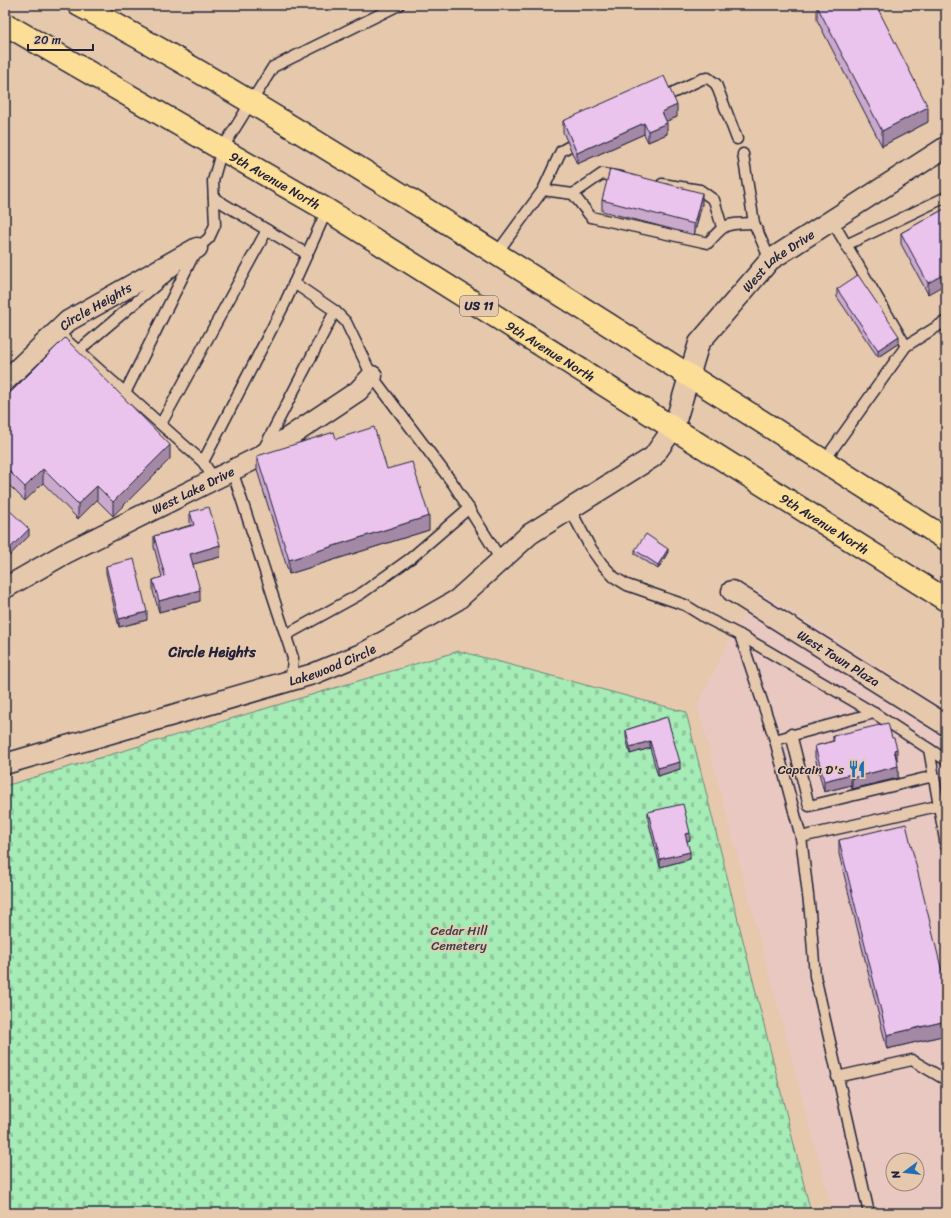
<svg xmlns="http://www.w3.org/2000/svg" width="951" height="1218" font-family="Sriracha,sans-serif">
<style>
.built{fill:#e8c8c0;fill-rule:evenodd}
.cemetery{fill:url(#cemetery-stones);stroke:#648779}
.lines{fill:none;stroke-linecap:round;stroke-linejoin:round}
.service-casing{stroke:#22223b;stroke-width:13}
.minor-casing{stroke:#22223b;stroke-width:23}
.primary-casing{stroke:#22223b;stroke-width:25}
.service{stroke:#e6c9ad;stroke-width:10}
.minor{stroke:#e6c9ad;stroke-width:20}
.primary{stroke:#fdde96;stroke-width:22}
.wall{fill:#caa9cc;stroke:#22223b}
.shaded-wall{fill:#a489a6;stroke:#22223b}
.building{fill:#ebc4ed;stroke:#22223b}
.labels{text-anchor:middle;stroke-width:3;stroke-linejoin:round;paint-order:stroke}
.shield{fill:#e6c9ad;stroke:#5d545d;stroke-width:1}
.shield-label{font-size:12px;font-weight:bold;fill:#22223b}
.street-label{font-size:13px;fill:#22223b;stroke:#e6c9ad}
.poi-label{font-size:13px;fill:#22223b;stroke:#e6c9ad;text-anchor:end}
.park-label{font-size:13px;fill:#36404e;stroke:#e6c9ad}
.neighbourhood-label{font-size:14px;font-weight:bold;fill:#22223b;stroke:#e6c9ad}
</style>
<defs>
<pattern id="cemetery-stones" width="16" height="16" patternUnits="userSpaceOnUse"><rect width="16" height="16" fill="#a6ecb7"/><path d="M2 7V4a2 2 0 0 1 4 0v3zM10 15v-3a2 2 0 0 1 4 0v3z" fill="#8fca9e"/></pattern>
</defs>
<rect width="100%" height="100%" fill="#e6c9ad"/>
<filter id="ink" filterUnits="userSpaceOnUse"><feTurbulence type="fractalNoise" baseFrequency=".025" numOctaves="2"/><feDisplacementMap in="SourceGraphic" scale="8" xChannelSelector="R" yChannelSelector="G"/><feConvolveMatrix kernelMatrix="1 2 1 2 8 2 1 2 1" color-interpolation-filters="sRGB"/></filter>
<g filter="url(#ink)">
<path class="built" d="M756 589 946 709V1213H833L697 705ZM893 1160H917V1184H893Z"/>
<polygon class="cemetery" points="459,651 686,712 811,1213 5,1213 5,786"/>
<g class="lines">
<g class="service-casing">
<g id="service">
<polyline points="668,95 702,79 708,78 716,84 737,139"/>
<polyline points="743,154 754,223 770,260"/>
<polyline points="662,184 700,190 714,200 722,227"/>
<path d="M543 190 573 194 591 217 708 243C726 222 726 224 754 223"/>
<polyline points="573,194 602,174 621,177"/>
<polyline points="214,198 307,254"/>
<polyline points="846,245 946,197"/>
<polyline points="194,251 209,238 215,225 213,181 222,149 273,67 399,5"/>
<polyline points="496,254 543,190 561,151 570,146"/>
<polyline points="294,283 335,311 346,322 372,376 454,485 501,560"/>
<polyline points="57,332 203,462 214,479"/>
<polyline points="906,346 946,321"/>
<polyline points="78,351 175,269"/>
<polyline points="125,393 195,252"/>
<polyline points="161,424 267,230"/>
<polyline points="263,450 335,311"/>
<polyline points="824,461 906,346 831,219"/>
<polyline points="203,462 285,303 327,210"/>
<polyline points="232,470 293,658 291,681"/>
<polyline points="570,509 590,547 602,564 614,577 627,585 685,605 706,618 740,635 874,713 946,760"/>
<polyline points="286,635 362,593 411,558 469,508"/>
<polyline points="740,635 775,740 801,837 810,912 815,976 869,1213"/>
<polyline points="791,734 809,806 934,776"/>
<polyline points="775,740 874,713"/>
<polyline points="929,749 946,846"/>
<polyline points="801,837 946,804"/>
<polyline points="837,1077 912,1060 946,1080"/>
</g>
</g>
<g class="minor-casing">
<g id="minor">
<path id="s1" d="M5 381 68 321 197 248"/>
<path id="s2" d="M5 588 66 553 259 457 358 391 372 376"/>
<path id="s3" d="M732 591 946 725"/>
<path id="s4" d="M5 764 313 674 364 653 457 600 530 534 653 457 674 427 699 343 770 260 946 147"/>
</g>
</g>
<g class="primary-casing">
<g id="primary">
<path d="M79 5C210 74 336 154 462 232 624 334 785 436 946 539"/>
<path id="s5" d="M5 24 327 210 946 600"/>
</g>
</g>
<use href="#service" class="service"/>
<use href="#minor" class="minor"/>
<use href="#primary" class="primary"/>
</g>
<g class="wall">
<polygon points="817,6 928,122 882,146 817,20"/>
<polygon points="677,117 666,121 667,134 648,142 644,134 577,164 563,132 563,121"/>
<polygon points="602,200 702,204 694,235 602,211"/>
<polygon points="946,208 928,294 901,244 901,233"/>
<polygon points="837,289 899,343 878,357 837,297"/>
<polygon points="5,398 170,459 113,516 97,500 78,519 43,483 25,501 5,481"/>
<polygon points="336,439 387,469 429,530 289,574 257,470 257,456"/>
<polygon points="5,506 29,536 6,559 5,558"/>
<polygon points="190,512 220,557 193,564 200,601 159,612 153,591 153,580 162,577 154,547 154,536 191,525 190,523"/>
<polygon points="635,550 668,552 658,569 635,554"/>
<polygon points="106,566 147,620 119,627 106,573"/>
<polygon points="667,717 680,769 658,776 650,748 630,754 626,737 626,730"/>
<polygon points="833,736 897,760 898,778 852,789 851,785 824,792 815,757 815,746 833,741"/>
<polygon points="648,812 690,840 687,841 690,859 660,867 648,820"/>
<polygon points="839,840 946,988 946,1035 887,1049 839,854"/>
</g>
<g class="shaded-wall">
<polygon points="677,105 677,117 662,123 662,112"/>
<polygon points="928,107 928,122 882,146 882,131"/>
<polygon points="644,123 644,134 577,164 577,153"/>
<polygon points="667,123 667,134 648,142 648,131"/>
<polygon points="702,193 702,204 694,235 694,224"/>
<polygon points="946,273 946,284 928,294 928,283"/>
<polygon points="899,336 899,343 878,357 878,350"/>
<polygon points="170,445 170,459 113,516 113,502"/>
<polygon points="43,469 43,483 25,501 25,487"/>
<polygon points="97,486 97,500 78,519 78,504"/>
<polygon points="429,516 429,530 289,574 289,560"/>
<polygon points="29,529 29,536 6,559 6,552"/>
<polygon points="220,545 220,557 190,565 190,554"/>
<polygon points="668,549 668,552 658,569 658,565"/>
<polygon points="200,590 200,601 159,612 159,601"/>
<polygon points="147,612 147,620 119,627 119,619"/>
<polygon points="650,741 650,748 630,754 630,747"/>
<polygon points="897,749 897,760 894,750"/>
<polygon points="680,762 680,769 658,776 658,768"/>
<polygon points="898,766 898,778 852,789 852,778"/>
<polygon points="851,774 851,785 824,792 824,781"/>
<polygon points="690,833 690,840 685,842 685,834"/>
<polygon points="690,852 690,859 660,867 660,859"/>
<polygon points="946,1021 946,1035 887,1049 887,1035"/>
</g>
<g class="building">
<polygon points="819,5 876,5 928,107 882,131 817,6"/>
<polygon points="664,76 677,105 662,112 667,123 648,131 644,123 577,153 563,121"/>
<polygon points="610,169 702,193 694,224 602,200"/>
<polygon points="946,208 946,273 928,283 901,233"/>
<polygon points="858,275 899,336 878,350 837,289"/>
<polygon points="65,338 170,445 113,502 97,486 78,504 43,469 25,487 5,467 5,398"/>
<polygon points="374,427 387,469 412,462 429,516 289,560 257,456 334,432 336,439"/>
<polygon points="5,506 29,529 6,552 5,551"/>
<polygon points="209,507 220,545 190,554 200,590 159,601 153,580 165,576 154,536 194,525 190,512"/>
<polygon points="646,534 668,549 658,565 635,550"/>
<polygon points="134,559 147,612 119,619 106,566"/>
<polygon points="667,717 680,762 658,768 650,741 630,747 626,730"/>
<polygon points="888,723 892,738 894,738 897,749 894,750 898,766 852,778 851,774 824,781 815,746 834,741 833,736"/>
<polygon points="683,804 690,833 685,834 690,852 660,859 648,812"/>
<polygon points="906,824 946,988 946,1021 887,1035 839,840"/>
</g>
</g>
<defs>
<g id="restaurant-bare" transform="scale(1.38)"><path d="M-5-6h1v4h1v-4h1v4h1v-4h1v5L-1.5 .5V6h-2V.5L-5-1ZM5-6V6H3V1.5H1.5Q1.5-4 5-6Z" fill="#1f6fb2" stroke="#e6c9ad" stroke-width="2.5" paint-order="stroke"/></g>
</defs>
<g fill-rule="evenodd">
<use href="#restaurant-bare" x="857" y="769"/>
</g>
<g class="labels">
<rect class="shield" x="460" y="296" width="38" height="20" rx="3"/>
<g class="shield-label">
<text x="479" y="310">US 11</text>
</g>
<g class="street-label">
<text dy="5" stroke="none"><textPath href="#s5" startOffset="312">9th Avenue North</textPath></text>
<text dy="5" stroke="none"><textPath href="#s4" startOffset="966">West Lake Drive</textPath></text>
<text dy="5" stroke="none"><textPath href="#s1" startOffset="118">Circle Heights</textPath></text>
<text dy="5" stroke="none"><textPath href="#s5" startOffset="636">9th Avenue North</textPath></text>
<text dy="5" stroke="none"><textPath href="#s2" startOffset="212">West Lake Drive</textPath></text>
<text dy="5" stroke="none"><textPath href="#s5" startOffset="960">9th Avenue North</textPath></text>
<text dy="5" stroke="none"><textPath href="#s3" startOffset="126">West Town Plaza</textPath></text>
<text dy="5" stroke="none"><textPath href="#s4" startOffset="342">Lakewood Circle</textPath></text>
</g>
<g class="poi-label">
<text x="844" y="774">Captain D's</text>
</g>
<g class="park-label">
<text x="459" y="935">Cedar Hill<tspan x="459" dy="15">Cemetery</tspan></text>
</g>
<g class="neighbourhood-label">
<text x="212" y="657">Circle Heights</text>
</g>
</g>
<rect width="951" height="1218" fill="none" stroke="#e6c9ad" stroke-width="20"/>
<rect x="10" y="10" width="931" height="1198" fill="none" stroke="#22223b" stroke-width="1.5" filter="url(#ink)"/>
<g transform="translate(905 1172) rotate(255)"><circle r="19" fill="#e6c9ad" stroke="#98867f"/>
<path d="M0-3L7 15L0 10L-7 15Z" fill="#1f6fb2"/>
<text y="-6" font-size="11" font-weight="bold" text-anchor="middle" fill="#22223b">N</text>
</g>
<path d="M28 44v6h65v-6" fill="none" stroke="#22223b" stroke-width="2"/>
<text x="34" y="44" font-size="12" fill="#22223b" stroke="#e6c9ad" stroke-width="3" paint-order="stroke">20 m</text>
</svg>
